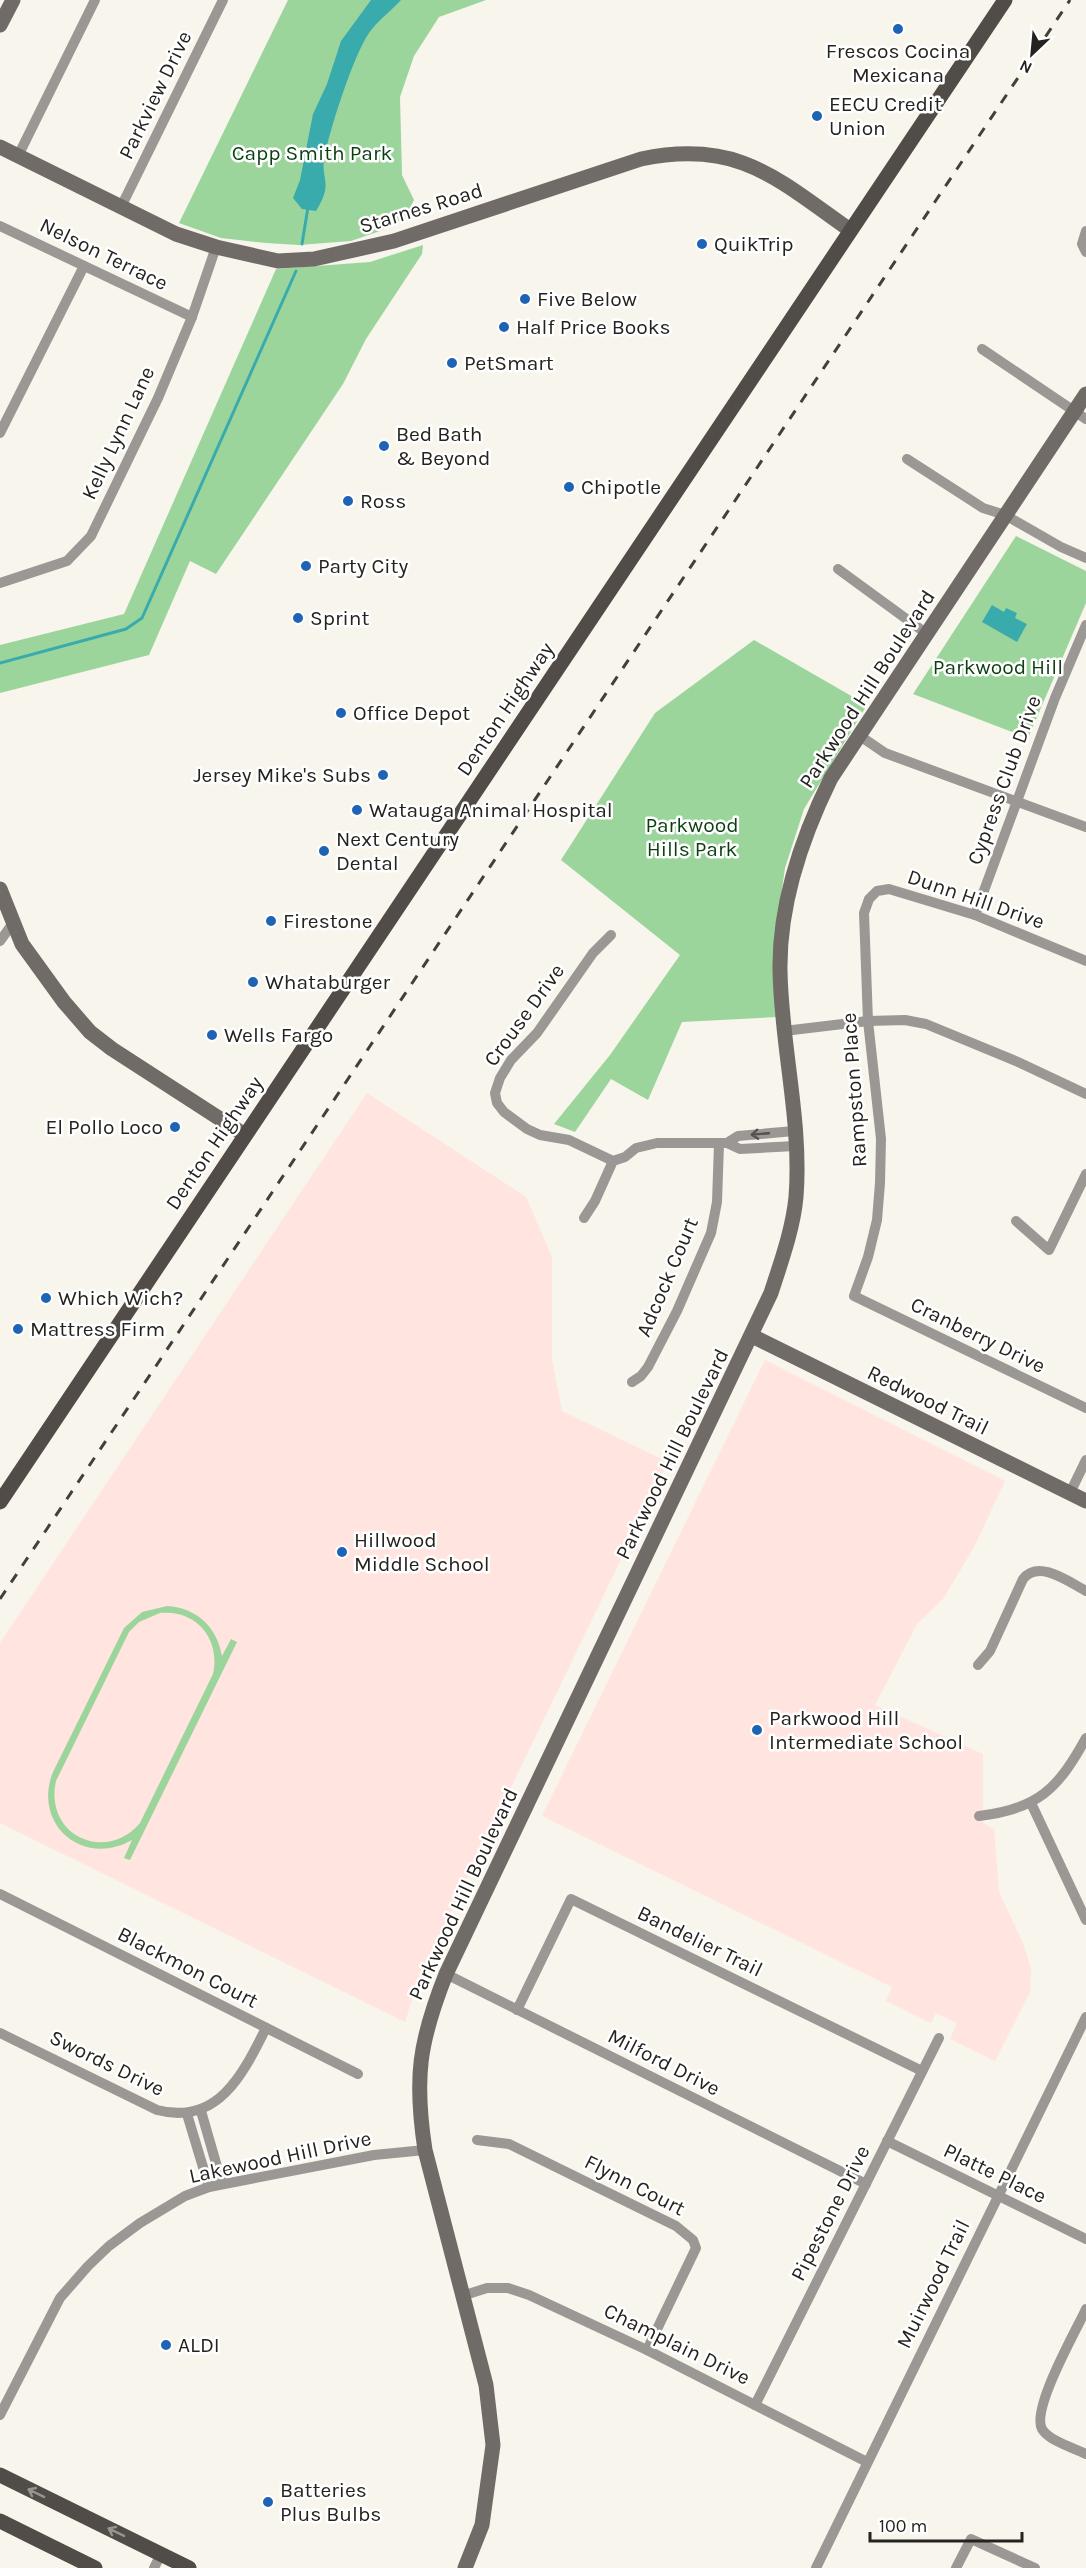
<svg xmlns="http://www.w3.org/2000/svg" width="1086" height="2568" font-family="Karla,sans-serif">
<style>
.education{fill:#ffe4df}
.green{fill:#9cd59c;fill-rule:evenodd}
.water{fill:#3aabad}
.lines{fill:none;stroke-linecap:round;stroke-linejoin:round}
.stream{stroke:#3aabad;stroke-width:3}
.street{stroke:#9b9795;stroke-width:10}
.secondary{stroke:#706b67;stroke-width:15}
.primary{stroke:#524c48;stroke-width:15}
.rail{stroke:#41403b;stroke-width:3;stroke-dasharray:10 10;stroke-linecap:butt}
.oneway{stroke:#54514e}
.oneway2{stroke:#979491}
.poi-dot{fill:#1f64b4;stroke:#fff;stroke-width:2}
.labels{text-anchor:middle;stroke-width:5;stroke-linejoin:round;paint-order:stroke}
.poi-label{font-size:21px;fill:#24231f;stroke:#fff;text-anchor:start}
.street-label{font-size:21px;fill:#24231f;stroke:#fff}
.park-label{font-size:21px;fill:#0b3f11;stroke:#fff}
</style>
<rect width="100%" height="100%" fill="#f8f5ec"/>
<g class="education">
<polygon points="367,1093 526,1197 552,1257 552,1360 562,1411 668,1462 418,1980 405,2022 0,1823 0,1643"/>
<polygon points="765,1360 1005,1481 974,1547 943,1599 917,1624 875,1705 983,1754 983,1823 994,1829 999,1892 1023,1943 1031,1968 1030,1992 995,2061 950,2039 957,2023 936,2013 931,2023 886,2001 892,1987 542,1816"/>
</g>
<g class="green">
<polygon points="288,0 486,0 439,17 414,56 400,97 402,175 414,200 405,218 380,231 351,241 299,245 266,243 221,238 179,223"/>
<polygon points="423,245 422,254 366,339 343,384 216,574 190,561 149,655 0,693 0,645 124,614 276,269 370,262"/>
<polygon points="1016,536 1086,571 1086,603 1028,738 913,694"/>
<polygon points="754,640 867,705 804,809 785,868 774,945 777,1017 682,1022 648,1100 611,1079 575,1132 554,1124 610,1055 680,955 561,860 655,713"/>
<path d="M167 1606C197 1608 217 1627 222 1656L231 1639 237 1642 130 1860 124 1858 132 1840C83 1868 32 1824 53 1772L124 1628 142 1612ZM160 1613C195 1609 221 1638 213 1674L140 1823C105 1864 44 1835 56 1781L129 1632 139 1622Z"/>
</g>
<g class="water">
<path d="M371 0H401C392 10 380 19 372 29 355 49 331 127 325 154 319 180 335 181 316 211L302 209 293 198 300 180 313 114 327 84 341 41Z"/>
<polygon points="992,605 1004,612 1006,608 1017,613 1015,618 1027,624 1017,642 982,622"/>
</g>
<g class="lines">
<g class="stream">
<polyline points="302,244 308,207"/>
<polyline points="0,663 126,629 142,618 296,271"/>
</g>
<g class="street">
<polyline points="18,156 95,0"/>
<polyline points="121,207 223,0"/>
<polyline points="0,226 192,317"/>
<polyline points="1086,231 1082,244 1086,252"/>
<polyline points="982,349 1086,419"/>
<polyline points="0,433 84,266"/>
<polyline points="907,459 983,508 1005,515 1061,547 1086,558"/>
<polyline points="838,569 927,634"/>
<polyline points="0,583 67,561 91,536 158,398 192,317 216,247"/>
<polyline points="860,736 885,753 1086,827"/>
<polyline points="975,915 1055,698 1086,625"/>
<polyline points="611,935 593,953 537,1033 511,1060 500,1078 495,1093 497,1103 504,1112 527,1129 540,1135 569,1140 613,1161"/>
<polyline points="0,941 13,923"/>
<polyline points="1086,961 975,915 889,889 877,891 869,899 864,913 868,1021 881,1139 880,1183 877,1220 868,1257 854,1296 1086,1408"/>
<polyline points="784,1031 868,1021 905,1020 926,1024 1018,1062 1086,1094"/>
<polyline points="727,1143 738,1136 794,1131"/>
<polyline points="584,1218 595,1201 613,1161 625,1157 636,1148 657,1143 727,1143 740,1149 795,1146"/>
<polyline points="1016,1221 1049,1250 1086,1174"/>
<polyline points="632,1382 641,1376 648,1367 677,1311 711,1233 717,1202 719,1144"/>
<polyline points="1070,1493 1086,1460"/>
<path d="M978 1665 990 1651 1023 1579C1039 1559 1069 1582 1086 1591"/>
<polyline points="1031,1803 1086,1920"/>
<path d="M979 1816C1038 1809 1058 1789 1086 1738"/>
<polyline points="0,1894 358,2074"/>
<polyline points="446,1974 866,2184"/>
<polyline points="517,2010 571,1899 922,2071"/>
<path d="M0 2033 157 2110C218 2126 243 2074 266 2028"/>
<polyline points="201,2111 222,2184"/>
<polyline points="187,2114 209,2187"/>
<polyline points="477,2140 509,2144 676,2226 693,2240 696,2248 647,2350"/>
<polyline points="887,2141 1086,2239"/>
<polyline points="462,2296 487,2288 508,2288 529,2295 647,2350 867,2462"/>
<path d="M1086 2309C1076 2331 1031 2409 1042 2429 1049 2441 1074 2448 1086 2454"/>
<polyline points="755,2405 939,2038"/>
<polyline points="0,2415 60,2298 88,2266 109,2246 140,2223 185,2196 209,2187 374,2155 425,2150"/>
<polyline points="154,2568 161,2554"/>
<polyline points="816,2568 1086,2017"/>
<polyline points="956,2568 971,2539 1035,2568"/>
</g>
<g class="secondary">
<polyline points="0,25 13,0"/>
<path d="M0 147 176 234 216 247 278 261 314 259 394 241 641 159C738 139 776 178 850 230"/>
<polyline points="0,889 22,944 64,1002 90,1032 112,1049 245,1135"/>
<polyline points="752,1336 1086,1501"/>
<path d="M465 2568 482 2525 493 2445 486 2385 425 2150C414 2078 419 2042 446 1974L771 1293C781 1262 793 1229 796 1197 802 1121 781 1045 780 970 779 904 802 837 831 778L1086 394"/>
</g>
<g class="primary">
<polyline points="0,1502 1005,0"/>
<polyline points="0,2475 189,2568"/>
<polyline points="0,2521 95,2568"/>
</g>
<polyline class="rail" points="0,1599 1070,0"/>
</g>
<defs><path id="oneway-shaft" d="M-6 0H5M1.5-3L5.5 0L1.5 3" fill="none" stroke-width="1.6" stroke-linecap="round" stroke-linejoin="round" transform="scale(1.5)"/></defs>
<use class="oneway" href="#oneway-shaft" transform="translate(760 1134) rotate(175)"/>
<g class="oneway2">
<use href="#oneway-shaft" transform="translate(36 2493) rotate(-154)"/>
<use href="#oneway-shaft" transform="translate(116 2532) rotate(-154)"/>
</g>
<g class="poi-dot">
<circle cx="898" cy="29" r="6"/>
<circle cx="817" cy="116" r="6"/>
<circle cx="702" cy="244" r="6"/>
<circle cx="525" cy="299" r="6"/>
<circle cx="504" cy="327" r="6"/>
<circle cx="452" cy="363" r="6"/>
<circle cx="384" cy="446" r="6"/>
<circle cx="569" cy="487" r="6"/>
<circle cx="348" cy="501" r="6"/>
<circle cx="306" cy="566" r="6"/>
<circle cx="298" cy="618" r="6"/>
<circle cx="341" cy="713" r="6"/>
<circle cx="383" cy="775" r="6"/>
<circle cx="357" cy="810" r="6"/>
<circle cx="324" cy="851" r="6"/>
<circle cx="271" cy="921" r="6"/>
<circle cx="253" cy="982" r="6"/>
<circle cx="212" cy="1035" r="6"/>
<circle cx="175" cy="1127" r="6"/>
<circle cx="46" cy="1298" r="6"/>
<circle cx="18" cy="1329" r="6"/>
<circle cx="342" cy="1552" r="6"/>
<circle cx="757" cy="1730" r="6"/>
<circle cx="166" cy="2345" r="6"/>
<circle cx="268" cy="2502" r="6"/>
</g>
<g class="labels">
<g class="poi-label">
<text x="898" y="58" text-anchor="middle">Frescos Cocina<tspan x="898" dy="24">Mexicana</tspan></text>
<text x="829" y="111">EECU Credit<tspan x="829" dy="24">Union</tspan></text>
<text x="714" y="251">QuikTrip</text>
<text x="537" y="306">Five Below</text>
<text x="516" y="334">Half Price Books</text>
<text x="464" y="370">PetSmart</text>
<text x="396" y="441">Bed Bath<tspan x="396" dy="24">&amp; Beyond</tspan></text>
<text x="581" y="494">Chipotle</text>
<text x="360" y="508">Ross</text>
<text x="318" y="573">Party City</text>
<text x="310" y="625">Sprint</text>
<text x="353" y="720">Office Depot</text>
<text x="371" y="782" text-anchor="end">Jersey Mike's Subs</text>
<text x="369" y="817">Watauga Animal Hospital</text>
<text x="336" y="846">Next Century<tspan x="336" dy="24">Dental</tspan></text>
<text x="283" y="928">Firestone</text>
<text x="265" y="989">Whataburger</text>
<text x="224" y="1042">Wells Fargo</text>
<text x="163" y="1134" text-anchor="end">El Pollo Loco</text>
<text x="58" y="1305">Which Wich?</text>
<text x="30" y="1336">Mattress Firm</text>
<text x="354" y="1547">Hillwood<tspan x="354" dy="24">Middle School</tspan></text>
<text x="769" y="1725">Parkwood Hill<tspan x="769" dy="24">Intermediate School</tspan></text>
<text x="178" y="2352">ALDI</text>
<text x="280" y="2497">Batteries<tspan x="280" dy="24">Plus Bulbs</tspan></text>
</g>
<g class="street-label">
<text transform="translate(155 95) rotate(-64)" y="7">Parkview Drive</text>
<text transform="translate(421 208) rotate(-17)" y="7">Starnes Road</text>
<text transform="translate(104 254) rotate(26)" y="7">Nelson Terrace</text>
<text transform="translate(118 433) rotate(-65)" y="7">Kelly Lynn Lane</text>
<text transform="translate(867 689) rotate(-57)" y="7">Parkwood Hill Boulevard</text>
<text transform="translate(505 709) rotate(-56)" y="7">Denton Highway</text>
<text transform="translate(1004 780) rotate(-70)" y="7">Cypress Club Drive</text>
<text transform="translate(976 899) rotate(19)" y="7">Dunn Hill Drive</text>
<text transform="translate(524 1015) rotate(-54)" y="7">Crouse Drive</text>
<text transform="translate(854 1090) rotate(-94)" y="7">Rampston Place</text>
<text transform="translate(214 1143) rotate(-56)" y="7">Denton Highway</text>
<text transform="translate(667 1277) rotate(-67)" y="7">Adcock Court</text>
<text transform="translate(978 1335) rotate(26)" y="7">Cranberry Drive</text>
<text transform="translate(928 1400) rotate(26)" y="7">Redwood Trail</text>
<text transform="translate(672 1454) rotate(-64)" y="7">Parkwood Hill Boulevard</text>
<text transform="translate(463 1894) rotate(-65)" y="7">Parkwood Hill Boulevard</text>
<text transform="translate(700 1941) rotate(26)" y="7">Bandelier Trail</text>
<text transform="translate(188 1967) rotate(27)" y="7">Blackmon Court</text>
<text transform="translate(664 2062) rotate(27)" y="7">Milford Drive</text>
<text transform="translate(107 2063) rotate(26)" y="7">Swords Drive</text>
<text transform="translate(280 2157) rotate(-12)" y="7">Lakewood Hill Drive</text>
<text transform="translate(995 2173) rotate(26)" y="7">Platte Place</text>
<text transform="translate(635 2185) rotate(27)" y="7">Flynn Court</text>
<text transform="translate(830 2213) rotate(-63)" y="7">Pipestone Drive</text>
<text transform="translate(933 2284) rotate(-64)" y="7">Muirwood Trail</text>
<text transform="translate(677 2344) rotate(26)" y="7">Champlain Drive</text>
</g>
<g class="park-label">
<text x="312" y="160">Capp Smith Park</text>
<text x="998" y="674">Parkwood Hill</text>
<text x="692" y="832">Parkwood<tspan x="692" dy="24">Hills Park</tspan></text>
</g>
</g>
<g transform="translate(1032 54) rotate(206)" stroke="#ffffff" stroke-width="4.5" paint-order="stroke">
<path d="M0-4.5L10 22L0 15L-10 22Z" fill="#24231f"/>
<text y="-9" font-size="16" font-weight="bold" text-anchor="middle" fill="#24231f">N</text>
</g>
<path d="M870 2532v9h152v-9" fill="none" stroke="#24231f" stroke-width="3"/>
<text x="879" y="2532" font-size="18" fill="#24231f" stroke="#ffffff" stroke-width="4.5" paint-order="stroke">100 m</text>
</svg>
